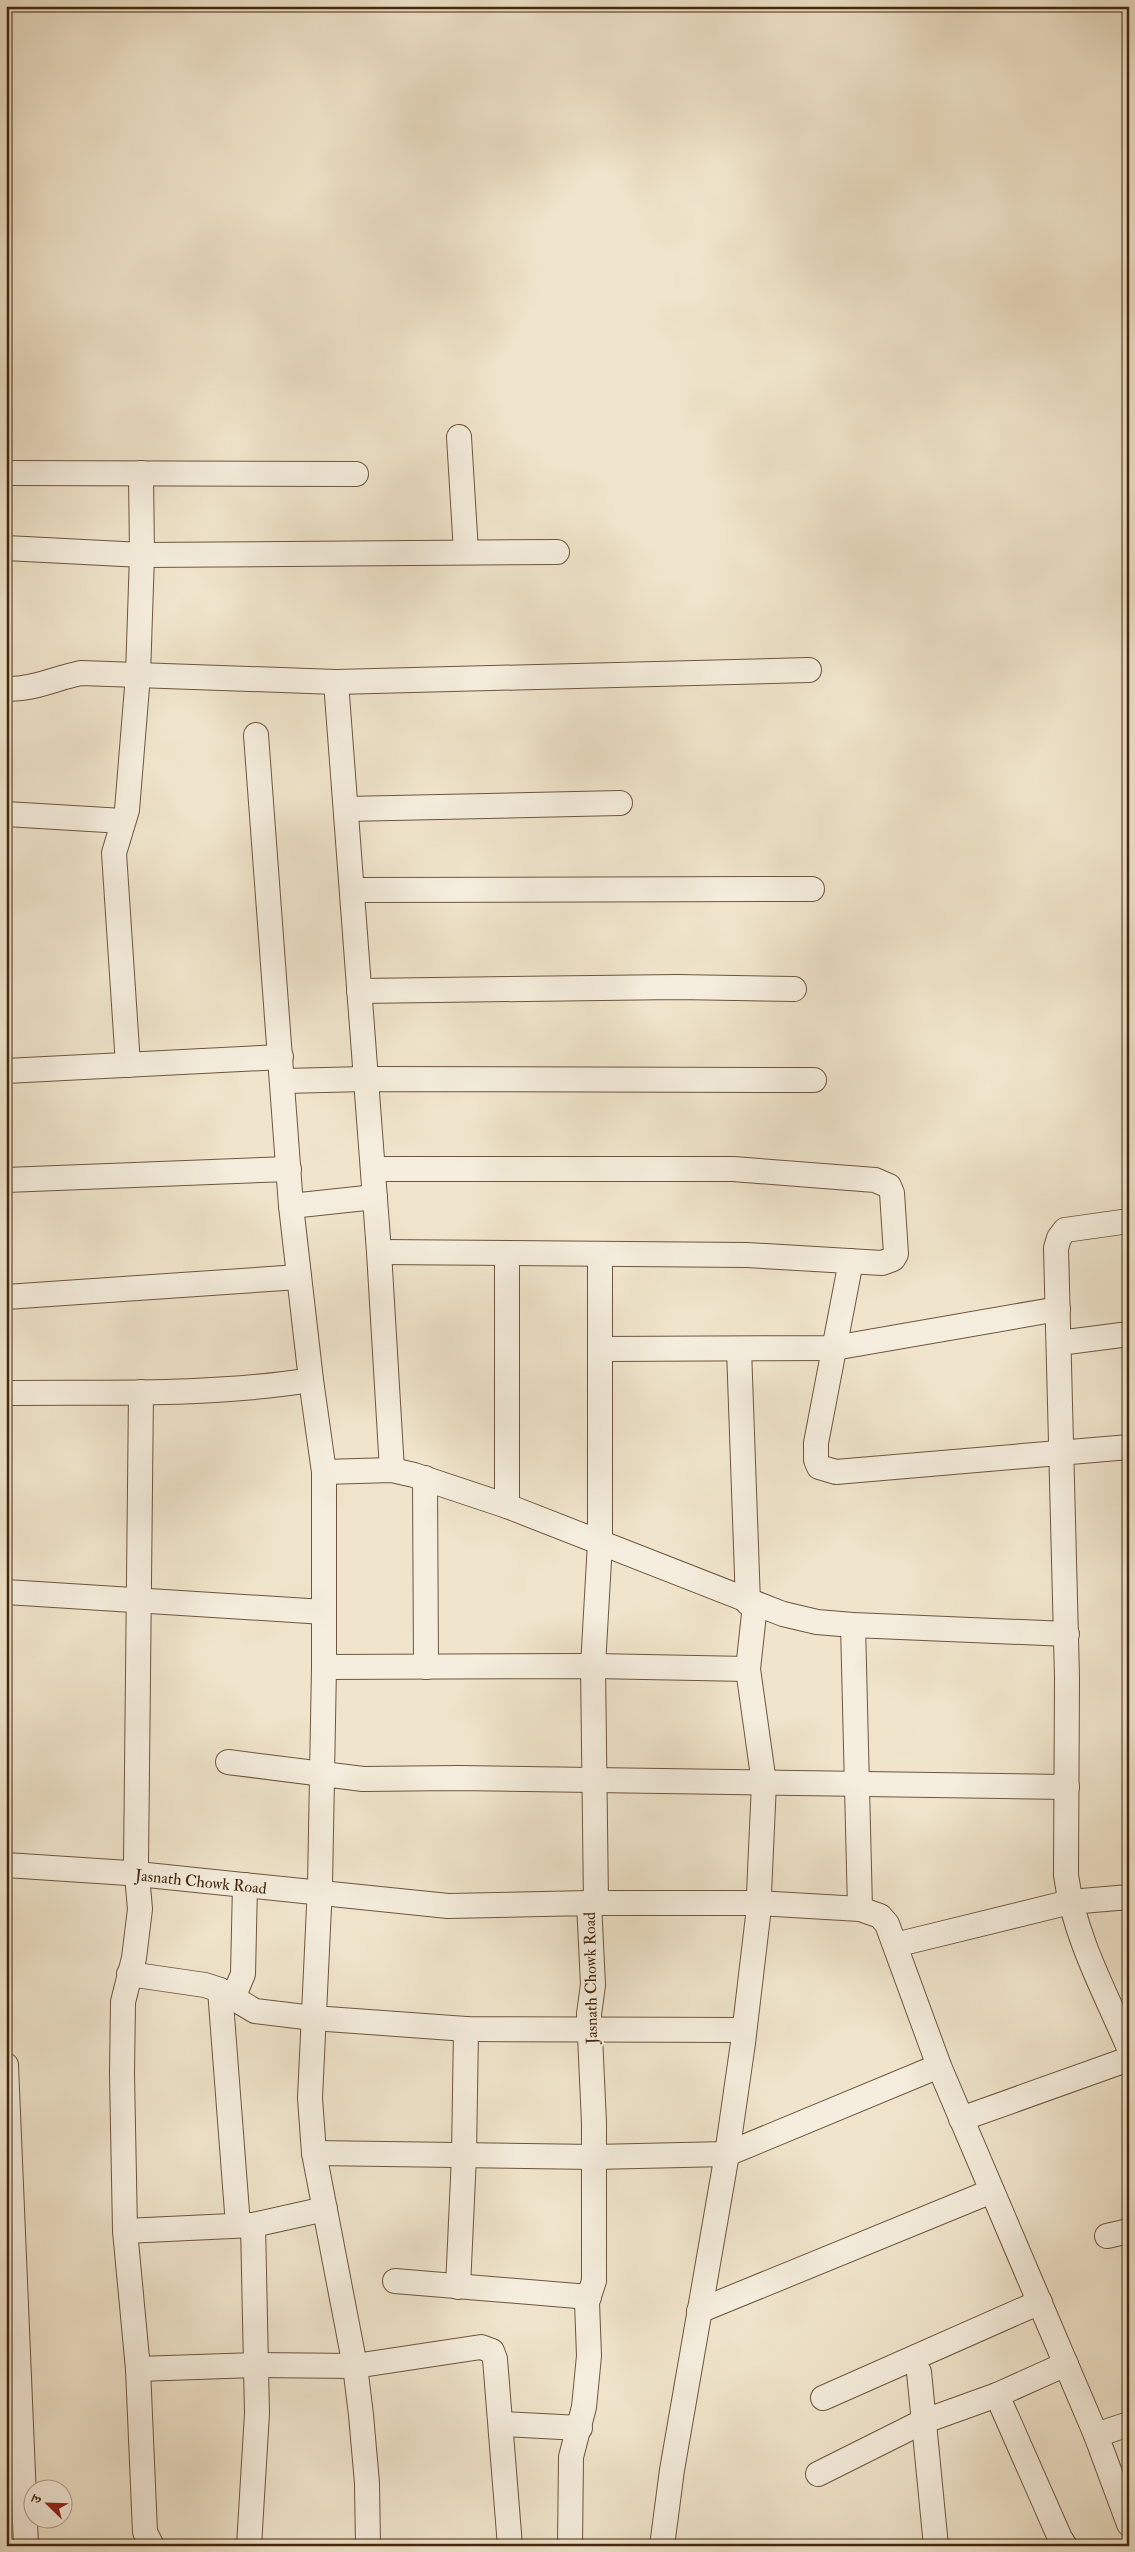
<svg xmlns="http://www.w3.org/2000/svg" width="1135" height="2552" font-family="'IM FELL Double Pica','Noto Serif Devanagari',serif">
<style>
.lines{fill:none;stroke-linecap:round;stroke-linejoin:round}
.minor-casing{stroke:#6e563e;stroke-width:26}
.minor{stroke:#f5eede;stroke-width:24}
.labels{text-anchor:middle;stroke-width:4.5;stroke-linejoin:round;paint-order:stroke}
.street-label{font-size:16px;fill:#43270e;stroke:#f5eede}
</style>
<rect width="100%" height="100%" fill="#f0e5cc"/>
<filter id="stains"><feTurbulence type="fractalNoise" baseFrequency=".004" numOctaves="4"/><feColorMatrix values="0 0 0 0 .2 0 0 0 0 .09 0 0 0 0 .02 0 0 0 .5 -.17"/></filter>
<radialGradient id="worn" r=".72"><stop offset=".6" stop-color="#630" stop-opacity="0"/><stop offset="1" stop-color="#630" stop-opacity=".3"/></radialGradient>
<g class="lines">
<g class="minor-casing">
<g id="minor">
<polyline points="459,437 466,552"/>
<polyline points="6,473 356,474"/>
<polyline points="6,548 142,555 557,552"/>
<polyline points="336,682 379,1252 392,1470"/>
<path d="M6 689C32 690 56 678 81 673L336 682 809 670"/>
<polyline points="256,735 291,1206 311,1380 324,1472 324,1667 320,1886 310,2098 314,2153 355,2366 361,2415 367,2483 368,2546"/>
<polyline points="346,809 620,803"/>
<polyline points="6,814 123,821"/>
<polyline points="352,890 812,889"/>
<polyline points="359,991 677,987 794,989"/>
<polyline points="128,1065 114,853 127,810 138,675 142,555 141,473"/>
<polyline points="6,1071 281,1057"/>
<polyline points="283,1081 366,1079 814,1080"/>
<polyline points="373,1169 733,1169 875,1180 889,1186 892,1193 896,1254 893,1259 882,1263 747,1255 379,1252"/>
<polyline points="6,1180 289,1169"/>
<polyline points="291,1206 375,1197"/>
<path d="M1129 1221 1065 1230 1059 1238 1056 1248 1067 1677 1066 1875C1074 1936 1105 1992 1129 2048"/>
<polyline points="600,1255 600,1543 593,1666 596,1903 759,1903 860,1909 880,1916 887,1924 939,2066 1096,2435 1129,2524"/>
<polyline points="851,1261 816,1443 816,1460 819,1467 836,1472 1129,1447"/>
<polyline points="6,1297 299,1277"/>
<polyline points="1059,1343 1129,1334"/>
<polyline points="601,1349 834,1348 1058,1309"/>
<polyline points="739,1349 748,1603"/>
<polyline points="141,1392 136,1864 140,1909 134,1958 123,2002 122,2074 125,2231 138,2369 145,2532 152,2546"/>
<path d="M6 1393C108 1392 210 1396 311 1380"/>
<polyline points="324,1472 392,1470 414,1475 507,1506 783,1614 817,1622 853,1625 1067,1634"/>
<polyline points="425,1478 426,1667"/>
<polyline points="507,1506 507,1253"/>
<polyline points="6,1592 324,1612"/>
<polyline points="853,1625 860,1909"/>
<polyline points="324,1667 593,1666 748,1669"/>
<polyline points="228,1762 363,1779 458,1778 1067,1787"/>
<polyline points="6,1865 128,1873 448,1906 589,1903 593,1985 589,2014 594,2123 594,2281 587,2302 589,2356 584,2407 571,2457 570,2546"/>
<polyline points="895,1945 1070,1902 1129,1897"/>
<polyline points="129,1974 205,1985 220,1990 255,2011 313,2018 466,2029 744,2030"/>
<polyline points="220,1990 238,2225"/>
<polyline points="233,1998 243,1974 245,1885"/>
<polyline points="6,2065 26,2546"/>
<polyline points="961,2119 1129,2059"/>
<polyline points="314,2153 594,2157 727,2154 939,2066"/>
<polyline points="125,2231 253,2225 325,2209"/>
<polyline points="1107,2236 1129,2231"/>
<polyline points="395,2281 589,2297"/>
<polyline points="458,2287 464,2156 466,2029"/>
<polyline points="699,2311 992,2191"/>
<polyline points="138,2369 256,2365 355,2366 481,2347 492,2351 495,2359 510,2546"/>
<polyline points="919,2372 936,2546"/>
<polyline points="997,2395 1060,2538 1065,2546"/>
<polyline points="823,2398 1040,2302"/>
<polyline points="501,2424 580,2428"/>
<polyline points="1096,2435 1129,2424"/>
<polyline points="818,2474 922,2422 997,2395 1066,2364"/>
<polyline points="249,2546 257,2413 253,2225"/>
<polyline points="662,2546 672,2470 727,2154 743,2043 758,1916 764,1783 748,1669 755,1605"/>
</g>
</g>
<use href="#minor" class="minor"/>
</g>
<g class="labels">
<g class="street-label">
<text transform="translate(201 1881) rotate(6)" y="6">Jasnath Chowk Road</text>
<text transform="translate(590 1978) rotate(-91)" y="6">Jasnath Chowk Road</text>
</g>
</g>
<rect width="1135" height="2552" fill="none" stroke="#f0e5cc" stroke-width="25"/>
<rect x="8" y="8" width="1120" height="2537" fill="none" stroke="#43270e" stroke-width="2.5"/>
<rect x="12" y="12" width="1110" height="2527" fill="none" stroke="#43270e"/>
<g transform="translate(48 2504) rotate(293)"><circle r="24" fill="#f5eede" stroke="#ae9e8b"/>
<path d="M0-4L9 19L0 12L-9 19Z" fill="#8f2418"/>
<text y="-8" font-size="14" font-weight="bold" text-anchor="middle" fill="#43270e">उ</text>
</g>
<rect width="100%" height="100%" filter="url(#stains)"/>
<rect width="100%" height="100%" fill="url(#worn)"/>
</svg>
